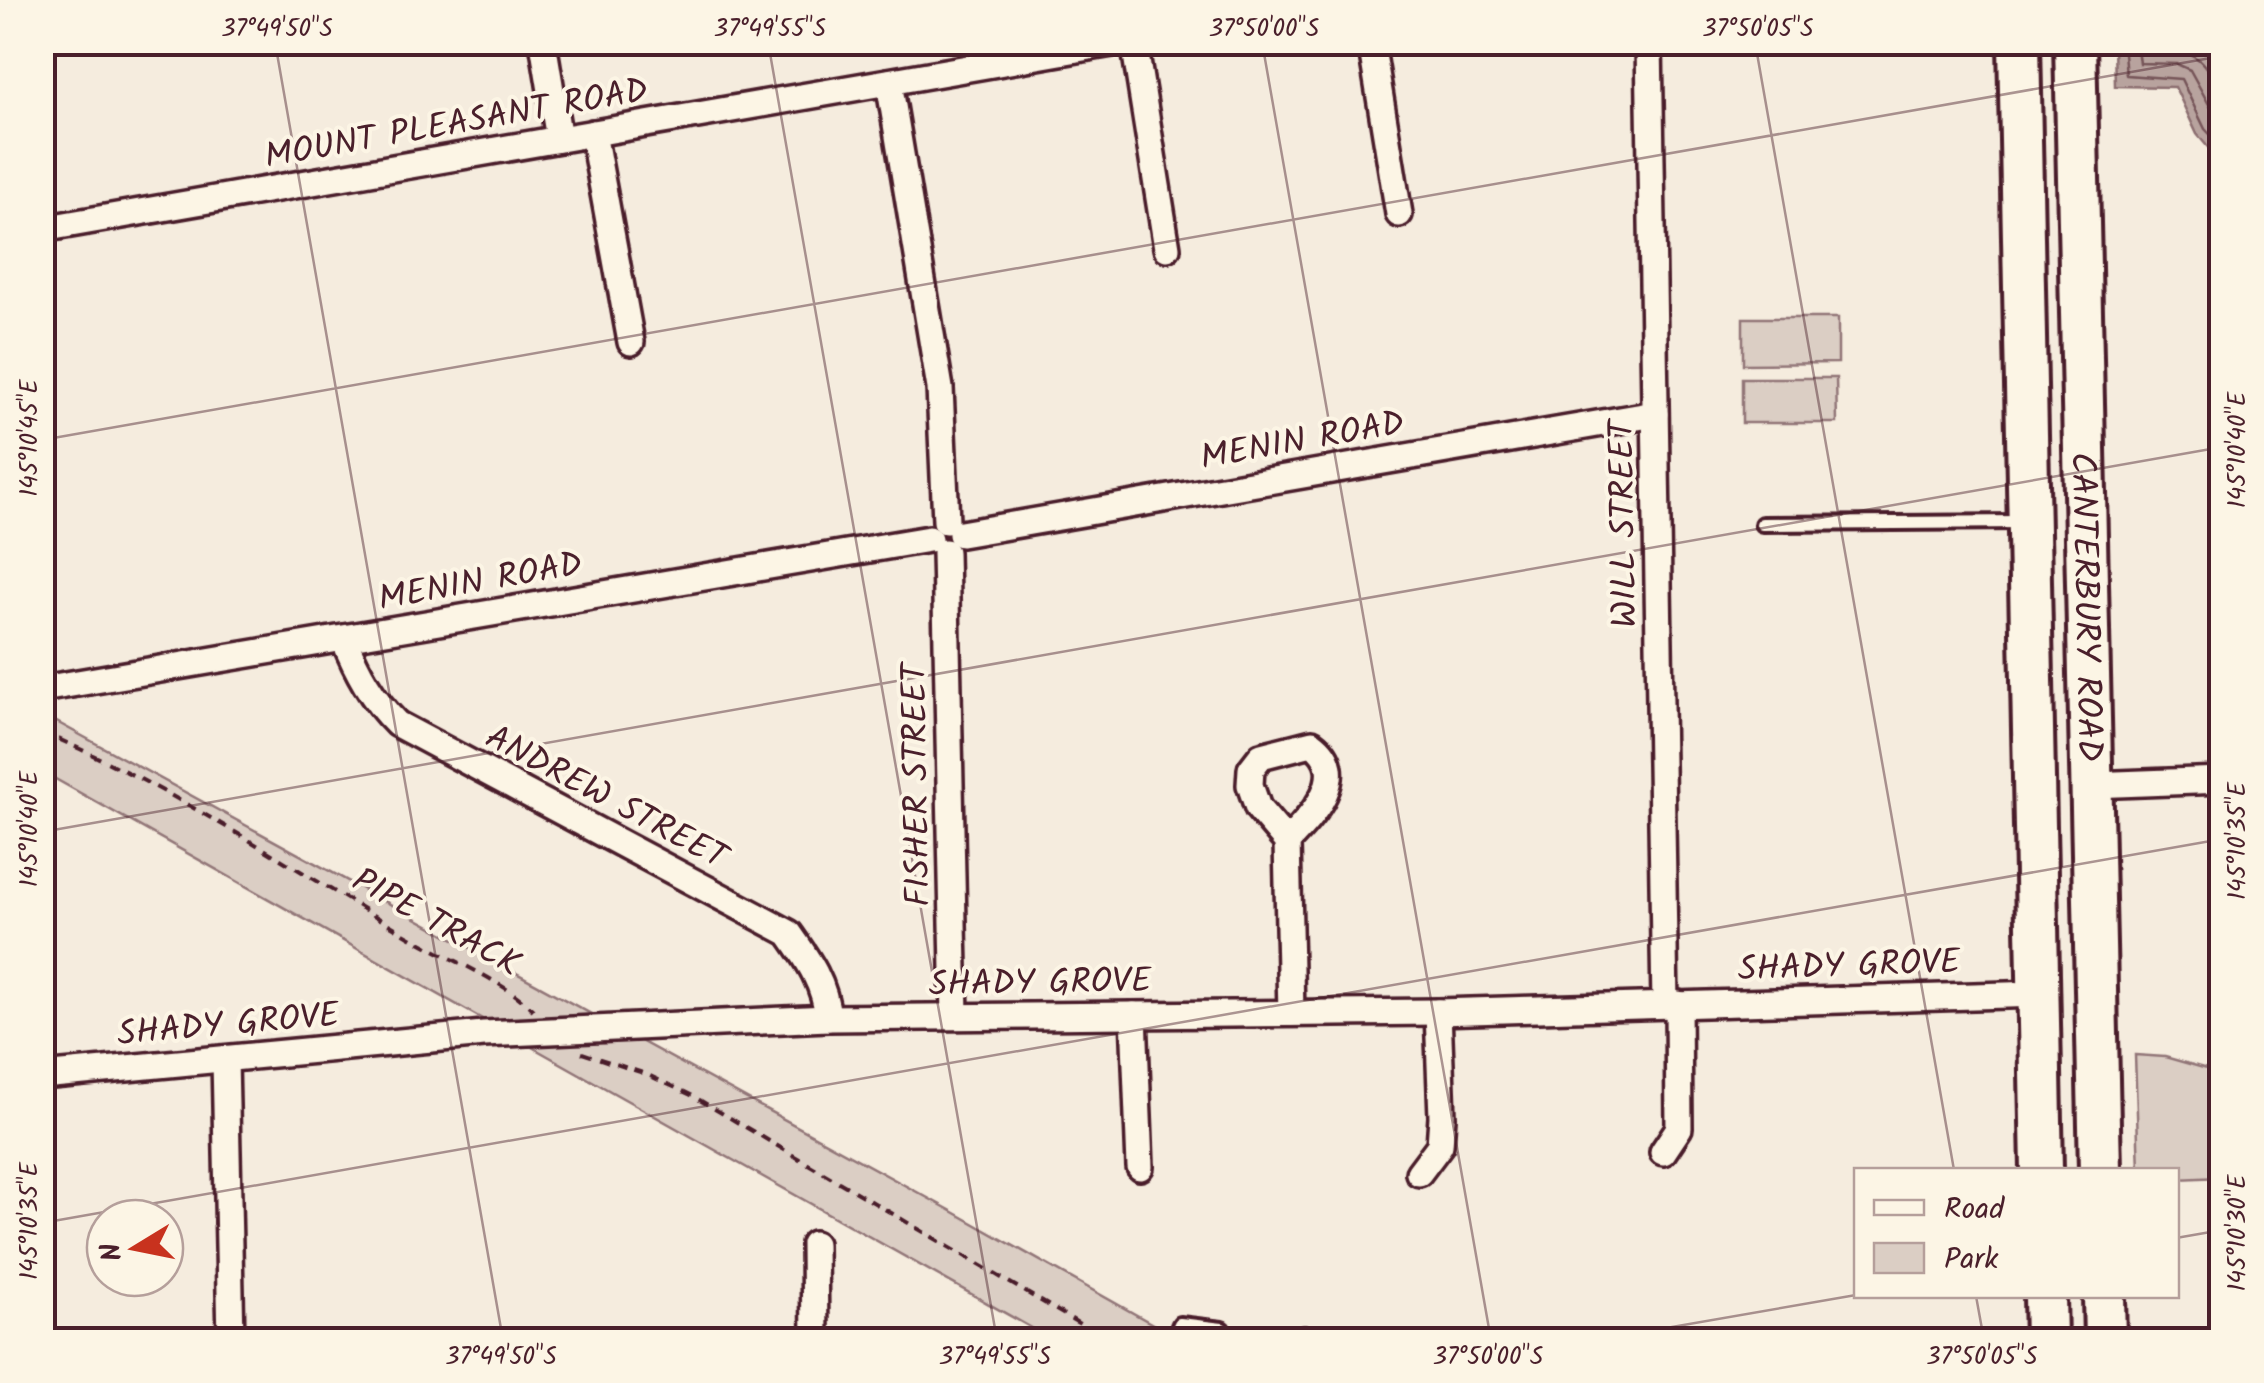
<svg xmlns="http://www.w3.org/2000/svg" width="2264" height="1383" font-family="Kalam,sans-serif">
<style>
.green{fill:#dbcec4;stroke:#927678;stroke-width:2.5}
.water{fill:#b8a39e;stroke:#8c6e70;stroke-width:2.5}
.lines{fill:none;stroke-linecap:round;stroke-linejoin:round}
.shore{stroke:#765459;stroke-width:2.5}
.service-casing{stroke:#4a1f2b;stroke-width:20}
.minor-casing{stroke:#4a1f2b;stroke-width:32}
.primary-casing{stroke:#4a1f2b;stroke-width:48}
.path{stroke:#4a1f2b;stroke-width:4;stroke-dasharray:10 8;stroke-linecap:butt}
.service{stroke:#fcf5e5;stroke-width:12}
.minor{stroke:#fcf5e5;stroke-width:25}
.primary{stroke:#fcf5e5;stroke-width:40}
.ticks{fill:none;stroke:#4a1f2b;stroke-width:2.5;stroke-opacity:0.45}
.labels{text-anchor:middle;stroke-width:8;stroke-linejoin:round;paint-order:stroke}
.street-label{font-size:35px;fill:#4a1f2b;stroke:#fcf5e5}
.neatline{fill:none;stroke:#4a1f2b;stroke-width:4}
.ticks-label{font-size:25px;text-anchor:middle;fill:#4a1f2b}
</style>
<rect width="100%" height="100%" fill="#f5ecde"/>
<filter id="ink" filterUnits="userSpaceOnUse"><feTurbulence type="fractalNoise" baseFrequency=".01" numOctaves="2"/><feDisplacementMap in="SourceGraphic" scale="20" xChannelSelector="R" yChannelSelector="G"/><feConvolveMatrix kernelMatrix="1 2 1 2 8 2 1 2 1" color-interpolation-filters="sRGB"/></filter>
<g filter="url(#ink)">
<g class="green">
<polygon points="1743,318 1838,318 1838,363 1743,364"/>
<polygon points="1742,378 1836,378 1837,423 1742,423"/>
<polygon points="42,714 950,1210 1181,1340 1053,1340 43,772"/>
<polygon points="2135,1055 2165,1057 2221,1073 2221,1177 2177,1179 2176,1170 2139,1170"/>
</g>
<polygon class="water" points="2114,43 2221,43 2221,163 2197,134 2175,87 2115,86"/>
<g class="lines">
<g class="shore">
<polyline points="2123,42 2126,75 2181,79 2205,129 2222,147"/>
<polyline points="2136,42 2139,63 2177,64 2190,70 2222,128"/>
<path d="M2151 42 2155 49C2199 50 2204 59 2222 98"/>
</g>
<g class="service-casing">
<g id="service">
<polyline points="1762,524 2022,522"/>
<polyline points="1304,1334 1315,1340"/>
<polyline points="1173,1340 1180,1324 1222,1329"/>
</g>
</g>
<g class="minor-casing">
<g id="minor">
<polyline points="543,42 559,139"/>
<polyline points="1134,42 1167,248"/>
<polyline points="1371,42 1399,214"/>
<polyline points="1649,42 1665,1005"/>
<polyline points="889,82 940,388 946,521"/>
<polyline points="593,133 631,342"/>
<polyline points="42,229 1118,42"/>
<polyline points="961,534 1655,414"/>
<polyline points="945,552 955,1016"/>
<path d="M344 639C357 672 372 699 397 724L789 933C809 961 825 984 828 1018"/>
<polyline points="42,689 929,539"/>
<polyline points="2091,785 2222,780"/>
<path d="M1287 842C1312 816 1353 773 1312 743L1261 756 1251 769 1250 785 1258 808 1287 842 1291 1013"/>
<polyline points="1134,1015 1140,1167"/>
<polyline points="225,1059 231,1340"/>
<polyline points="42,1076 484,1034 828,1018 1438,1012 2040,994"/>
<polyline points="1663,1152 1679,1128 1678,1004"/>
<polyline points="1419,1173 1440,1145 1442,1117 1438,1012"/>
<polyline points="814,1244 815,1340"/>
</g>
</g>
<g class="primary-casing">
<g id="primary">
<polyline points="2019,42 2042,1170"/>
<path id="s1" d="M2075 42 2100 1170"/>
<polyline points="2045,1296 2046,1340"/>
<polyline points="2104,1296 2105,1340"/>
</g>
</g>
<g class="path">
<path d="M42 732C171 787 289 866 409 936 446 958 505 981 533 1010"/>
<polyline points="582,1053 646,1074 691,1095 1107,1340"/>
</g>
<use href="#service" class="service"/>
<use href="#minor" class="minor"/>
<use href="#primary" class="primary"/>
</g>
</g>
<path class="ticks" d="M275 42 503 1340M768 42 997 1340M1262 42 1491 1340M1755 42 1954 1170M42 49 77 42M42 440 2222 56M42 832 2222 447M42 1223 2222 839M2176 1238 2222 1230M1976 1296 1984 1340M1597 1340 1856 1295"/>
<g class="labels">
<g class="street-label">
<text transform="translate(456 122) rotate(-10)" y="12">MOUNT PLEASANT ROAD</text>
<text transform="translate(1302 439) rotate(-10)" y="12">MENIN ROAD</text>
<text transform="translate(1622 524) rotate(-91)" y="12">WILL STREET</text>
<text transform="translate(480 580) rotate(-10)" y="12">MENIN ROAD</text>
<text dy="12" stroke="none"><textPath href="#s1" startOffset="565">CANTERBURY ROAD</textPath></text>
<text transform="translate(915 785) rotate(-91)" y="12">FISHER STREET</text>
<text transform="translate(607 796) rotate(28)" y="12">ANDREW STREET</text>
<text transform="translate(437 921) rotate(29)" y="12">PIPE TRACK</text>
<text transform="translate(1849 964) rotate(-2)" y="12">SHADY GROVE</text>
<text transform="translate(1040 981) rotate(-1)" y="12">SHADY GROVE</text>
<text transform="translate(228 1023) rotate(-5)" y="12">SHADY GROVE</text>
</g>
</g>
<rect width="2264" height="1383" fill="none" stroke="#fcf5e5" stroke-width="110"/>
<rect x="1854" y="1168" width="325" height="130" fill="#fcf5e5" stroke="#b59f9b" stroke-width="2.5"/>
<rect x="1874" y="1200" width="50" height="15" fill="#fcf5e5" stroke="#b59f9b" stroke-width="2.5"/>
<text x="1944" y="1218" font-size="30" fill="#4a1f2b">Road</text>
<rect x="1874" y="1243" width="50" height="30" fill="#dbcec4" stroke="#b59f9b" stroke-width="2.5"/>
<text x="1944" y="1268" font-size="30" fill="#4a1f2b">Park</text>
<g transform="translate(135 1248) rotate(260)"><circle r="48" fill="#fcf5e5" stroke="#b59f9b" stroke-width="2.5"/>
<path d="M0-8L18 38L0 25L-18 38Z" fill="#c8321e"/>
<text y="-15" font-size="28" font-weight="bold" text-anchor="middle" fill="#4a1f2b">N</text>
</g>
<rect x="55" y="55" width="2154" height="1273" class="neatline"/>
<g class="ticks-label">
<text x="277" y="36">37°49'50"S</text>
<text x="770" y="36">37°49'55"S</text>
<text x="1264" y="36">37°50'00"S</text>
<text x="1758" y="36">37°50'05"S</text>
<text transform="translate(28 438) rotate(-90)" y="9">145°10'45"E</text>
<text transform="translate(2236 450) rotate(-90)" y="9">145°10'40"E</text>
<text transform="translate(28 829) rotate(-90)" y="9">145°10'40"E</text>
<text transform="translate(2236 841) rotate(-90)" y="9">145°10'35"E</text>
<text transform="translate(28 1221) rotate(-90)" y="9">145°10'35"E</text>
<text transform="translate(2236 1233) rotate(-90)" y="9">145°10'30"E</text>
<text x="501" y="1364">37°49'50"S</text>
<text x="995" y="1364">37°49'55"S</text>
<text x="1488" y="1364">37°50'00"S</text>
<text x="1982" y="1364">37°50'05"S</text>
</g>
</svg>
